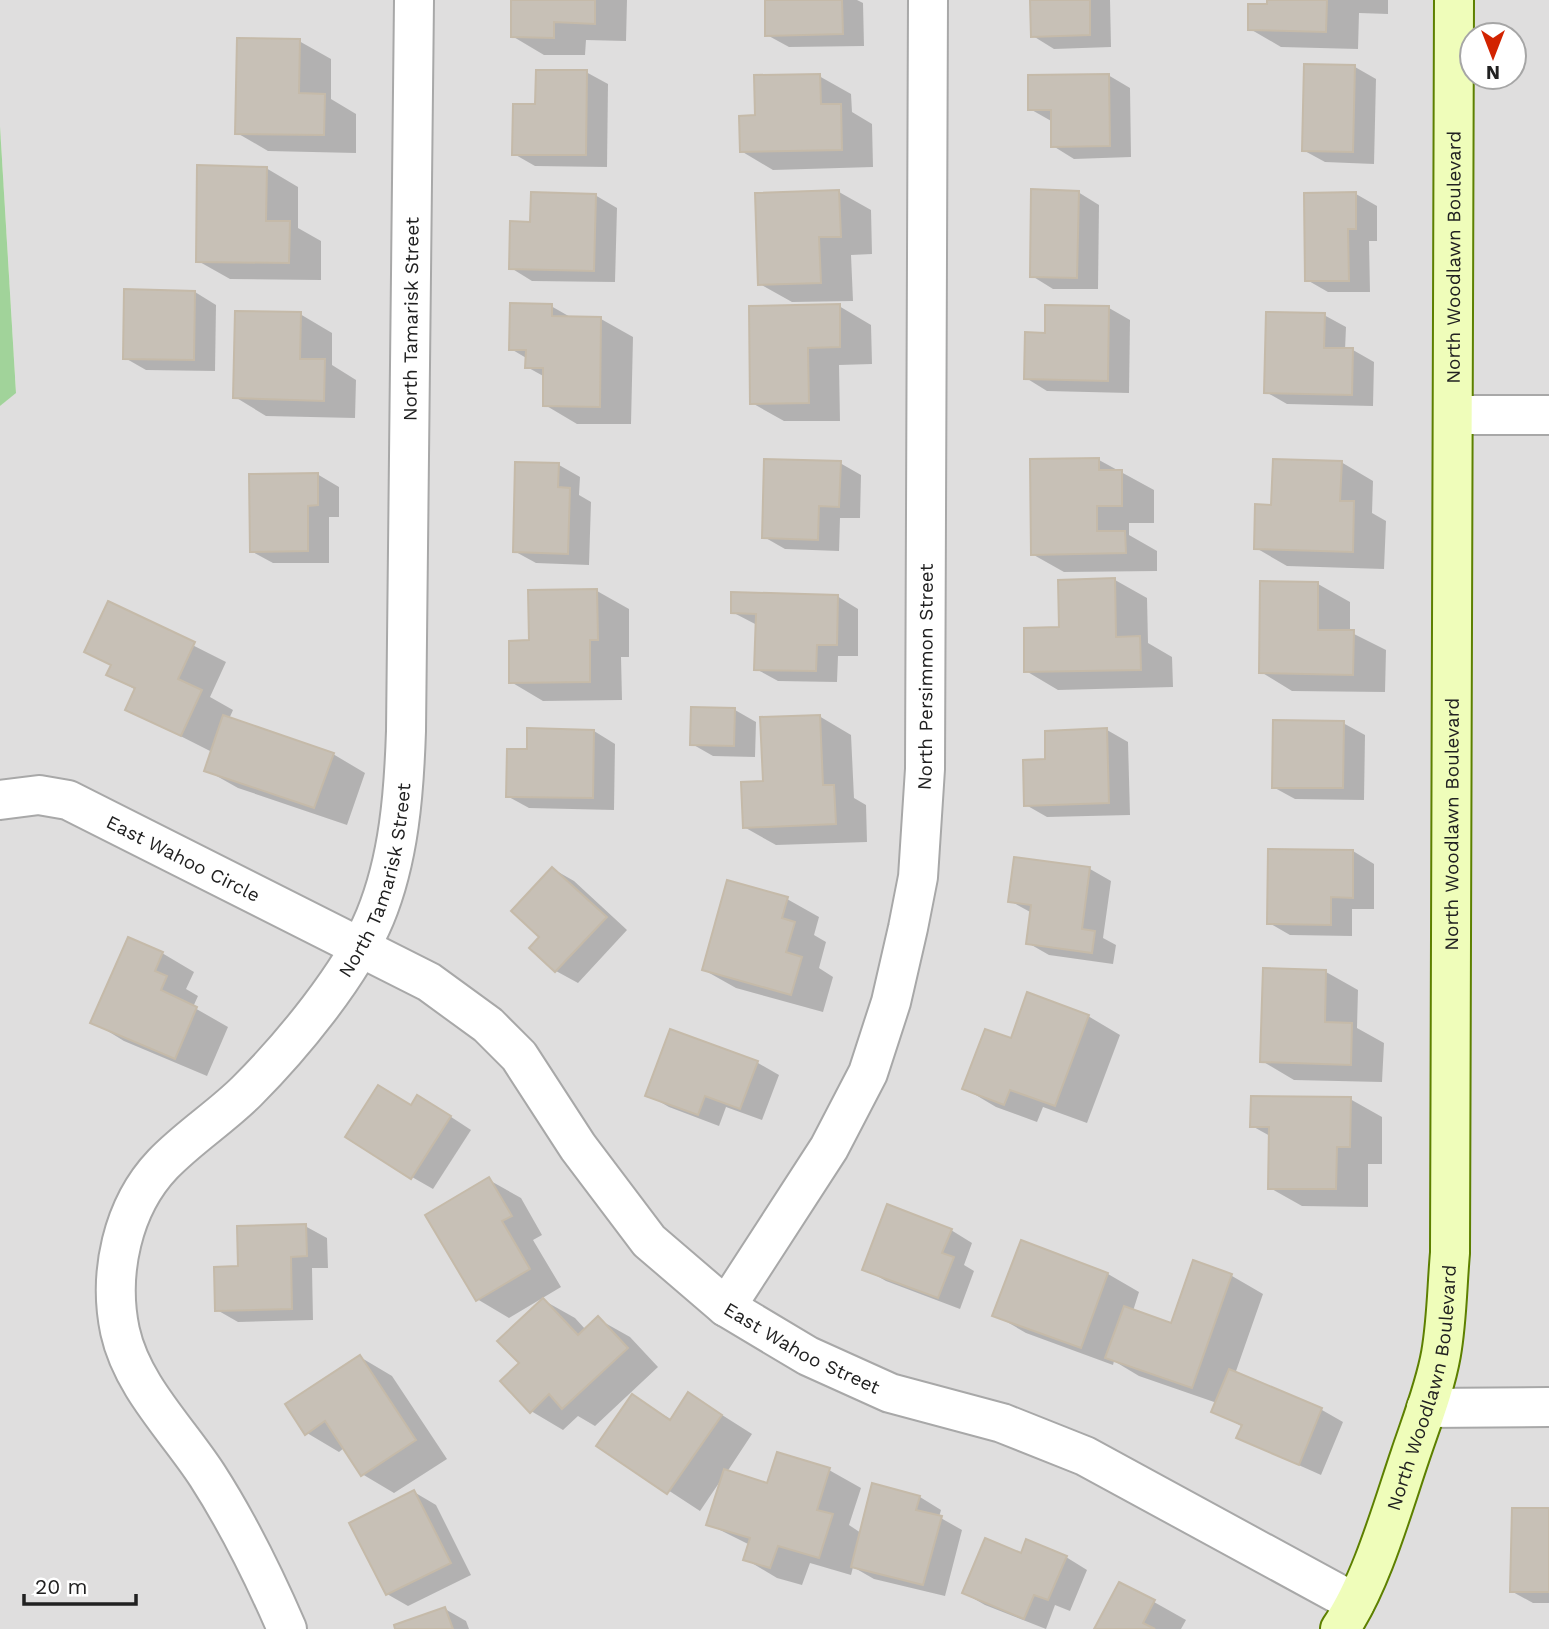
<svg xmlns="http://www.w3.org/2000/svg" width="1549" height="1629" font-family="'Work Sans',sans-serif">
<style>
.residential{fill:#dfdede;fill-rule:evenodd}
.forest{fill:#a1d39a}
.shadow{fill:#0003}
.building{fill:#c7c0b6;stroke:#c5baa9;stroke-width:2}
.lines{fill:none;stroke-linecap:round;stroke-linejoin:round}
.street-casing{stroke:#a8a8a8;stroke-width:42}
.secondary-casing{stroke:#5d8000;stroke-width:42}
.street{stroke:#fff;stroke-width:38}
.secondary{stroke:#effdba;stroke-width:38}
.labels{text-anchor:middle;stroke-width:7;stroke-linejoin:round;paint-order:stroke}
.street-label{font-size:19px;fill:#212121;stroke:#fff}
</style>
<rect width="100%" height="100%" fill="#f2f0e7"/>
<path class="residential" d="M0 0H1549V1629H0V406L16 392 0 126ZM1472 35H1514V77H1472Z"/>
<polygon class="forest" points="0,126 16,393 0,406"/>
<g class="shadow">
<polygon points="513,0 627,0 626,41 586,40 585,55 544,55 512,36"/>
<polygon points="766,0 857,0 863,3 864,46 789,47 767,35"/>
<polygon points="1032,0 1110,0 1111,47 1054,49 1033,36"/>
<polygon points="1269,0 1388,0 1388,14 1359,13 1358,49 1281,47 1250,29 1268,6"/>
<polygon points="299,41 331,59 331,99 356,114 356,153 268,151 237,133"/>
<polygon points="1355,67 1376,79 1374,164 1325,162 1303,150"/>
<polygon points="586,72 608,84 607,167 535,166 514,154 537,106"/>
<polygon points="1108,75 1130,88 1131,157 1074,159 1053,146 1053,122 1030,109"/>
<polygon points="819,76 851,94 852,112 872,124 873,167 773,170 741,151 757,117"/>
<polygon points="266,168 298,187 298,228 321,241 321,280 230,279 198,261"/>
<polygon points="839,192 871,210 872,254 851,255 853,301 792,302 760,284"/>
<polygon points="1078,192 1099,205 1098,289 1053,289 1032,276"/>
<polygon points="1356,194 1377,206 1377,241 1369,241 1370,292 1328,292 1307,280"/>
<polygon points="595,195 617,208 615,282 532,281 511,268"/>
<polygon points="195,292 216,305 215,371 146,370 125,358"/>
<polygon points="551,306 572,318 601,319 633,337 631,424 577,424 545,405 545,377 527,367 528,359 511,349"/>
<polygon points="839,306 871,325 872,364 839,365 840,421 784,421 752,403"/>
<polygon points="1109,308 1130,320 1129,393 1047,391 1026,378 1046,335"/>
<polygon points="300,314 332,333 332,365 356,380 355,418 266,416 235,397"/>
<polygon points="1324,315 1346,327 1345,350 1353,350 1374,362 1373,406 1287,404 1266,392"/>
<polygon points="1099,460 1154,490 1154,523 1129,523 1129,535 1157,551 1157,571 1064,572 1032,554"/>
<polygon points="1341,462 1373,481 1372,513 1386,521 1384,569 1287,566 1256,548 1272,507"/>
<polygon points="840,463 861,475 860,518 840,518 839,551 785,549 764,537"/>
<polygon points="559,465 580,477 579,495 591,502 589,565 536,563 514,551"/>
<polygon points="317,474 339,487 339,517 329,517 329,563 273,563 251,551"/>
<polygon points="1115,580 1147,598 1148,643 1172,657 1173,687 1058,690 1026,671 1060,629"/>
<polygon points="1261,583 1318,584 1350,602 1350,632 1386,650 1385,692 1292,691 1261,672"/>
<polygon points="597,591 629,609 629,657 621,657 622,700 543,701 511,682 531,642"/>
<polygon points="837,596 858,609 858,656 838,656 837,682 778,681 756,669 757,625 732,612"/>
<polygon points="109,603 226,662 210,697 233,710 229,719 333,754 365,773 347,825 238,788 206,770 212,752 127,709 136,690 108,674 112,666 86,651"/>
<polygon points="735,710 756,722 755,757 713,756 692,744"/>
<polygon points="819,716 851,735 854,798 866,805 867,842 776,845 744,827 765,783"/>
<polygon points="1343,723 1365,735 1364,800 1295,799 1273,787"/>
<polygon points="1107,730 1128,742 1130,815 1047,817 1026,805 1047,761"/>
<polygon points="594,731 615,744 614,810 529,808 507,796 529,751"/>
<polygon points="1353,851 1374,864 1374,909 1352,909 1352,936 1290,935 1269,923"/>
<polygon points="1016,859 1090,869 1111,881 1103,938 1116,945 1113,964 1049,955 1028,943 1032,913 1010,901"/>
<polygon points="553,869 574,881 627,930 578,983 556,971 532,948 542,937"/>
<polygon points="787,899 819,917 814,935 826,942 819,968 833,977 823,1012 736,988 704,970"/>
<polygon points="162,953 194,972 186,989 198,996 193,1007 228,1027 207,1076 124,1041 93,1022"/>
<polygon points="1326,972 1358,990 1357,1028 1384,1043 1382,1082 1294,1080 1262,1061"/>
<polygon points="1088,1016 1120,1035 1087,1123 1043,1107 1037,1122 996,1107 964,1088 1012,1040"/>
<polygon points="671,1031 758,1063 779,1075 762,1120 726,1107 719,1126 669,1107 648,1095"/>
<polygon points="1350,1099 1382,1117 1382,1164 1368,1164 1368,1207 1302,1206 1270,1188 1270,1136 1252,1126"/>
<polygon points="412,1107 439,1109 471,1130 433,1189 412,1177"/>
<polygon points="489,1180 521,1198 542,1235 533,1240 561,1287 509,1318 477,1299"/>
<polygon points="305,1226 327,1238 328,1268 312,1268 313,1320 238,1322 217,1310 240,1268"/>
<polygon points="951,1230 972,1243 964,1265 974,1271 960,1309 886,1281 865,1269"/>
<polygon points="1022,1242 1108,1274 1139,1292 1133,1311 1172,1325 1194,1262 1232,1276 1263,1294 1235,1374 1322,1410 1343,1422 1321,1475 1238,1438 1243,1427 1214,1411 1217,1403 1139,1376 1114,1361 1113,1365 1026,1333 995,1315"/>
<polygon points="543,1300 575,1318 586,1330 598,1319 630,1337 658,1367 595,1426 578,1416 563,1430 531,1411 521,1363"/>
<polygon points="360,1357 392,1376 447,1459 394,1493 362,1474 344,1448 339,1452 307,1433"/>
<polygon points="689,1394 752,1434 727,1472 769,1485 829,1470 861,1488 849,1525 861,1533 874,1485 920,1497 941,1510 939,1517 962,1530 945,1596 874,1579 853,1567 851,1575 810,1563 802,1585 777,1578 745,1559 750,1545 708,1524 721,1480 700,1511 599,1445 632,1396 672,1420"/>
<polygon points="414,1492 436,1505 471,1575 408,1606 387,1594"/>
<polygon points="1549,1510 1549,1603 1533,1603 1511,1591"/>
<polygon points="1022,1555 1066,1557 1087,1570 1070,1611 1055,1605 1046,1629 985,1605 964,1593"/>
<polygon points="1154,1602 1186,1620 1181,1629 1096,1629"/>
<polygon points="445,1609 466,1621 469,1629 397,1629"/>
</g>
<g class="building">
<polygon points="511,0 595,0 595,24 554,22 554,38 511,37"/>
<polygon points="765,0 842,0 843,34 765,36"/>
<polygon points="1030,0 1090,0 1090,35 1031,37"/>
<polygon points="1267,0 1327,0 1326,32 1248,30 1248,4 1267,4"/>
<polygon points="237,38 300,39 299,93 325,94 324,135 235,134"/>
<polygon points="1304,64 1355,65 1353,152 1302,151"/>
<polygon points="536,70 587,70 586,155 512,155 513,104 535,104"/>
<polygon points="820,74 821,104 841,104 842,150 740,152 739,116 755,115 754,75"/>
<polygon points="1109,74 1110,146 1051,147 1051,110 1028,110 1028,75"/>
<polygon points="197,165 267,167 266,221 290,221 289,263 196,262"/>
<polygon points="1031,189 1079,191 1077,278 1030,277"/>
<polygon points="839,190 841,237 819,237 821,283 758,285 755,193"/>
<polygon points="531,192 596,194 594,271 509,269 510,221 530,222"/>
<polygon points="1356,192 1356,229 1348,229 1349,281 1305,281 1304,193"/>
<polygon points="124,289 195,291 194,360 123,359"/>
<polygon points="510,303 552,304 552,316 601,317 600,407 543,406 543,368 525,368 526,350 509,350"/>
<polygon points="840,304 840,347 808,348 809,403 750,404 749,306"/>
<polygon points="1045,305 1109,306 1108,381 1024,379 1025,332 1045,333"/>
<polygon points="235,311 301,312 300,359 325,359 324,401 233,398"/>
<polygon points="1266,312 1325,313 1324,348 1353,348 1352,395 1264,393"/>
<polygon points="1099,458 1099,470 1122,470 1122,506 1097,506 1097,531 1125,531 1126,553 1031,555 1030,459"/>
<polygon points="764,459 841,461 839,507 819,506 818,540 762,538"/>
<polygon points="1273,459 1342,461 1340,501 1354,501 1353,552 1254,549 1255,504 1271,505"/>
<polygon points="515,462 559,463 558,487 570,488 568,554 513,552"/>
<polygon points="318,473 318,505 308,506 308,551 250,552 249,474"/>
<polygon points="1115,578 1116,637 1140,636 1141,670 1024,672 1024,628 1059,627 1058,580"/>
<polygon points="1260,581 1318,582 1318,630 1354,630 1353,675 1259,673"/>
<polygon points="597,589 598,640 590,640 590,682 509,683 509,641 529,640 528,590"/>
<polygon points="731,592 838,595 837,645 817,645 816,671 754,670 756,614 731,613"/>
<polygon points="108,601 195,642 178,679 202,690 181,736 125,710 135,688 106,675 111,665 84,652"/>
<polygon points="691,707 735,708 734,746 690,745"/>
<polygon points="223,715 334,753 314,808 204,771"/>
<polygon points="820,715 823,785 834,785 836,824 743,828 741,782 763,781 760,717"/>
<polygon points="1273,720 1344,721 1343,788 1272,788"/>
<polygon points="527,728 594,730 593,798 506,797 507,749 527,749"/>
<polygon points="1107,728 1109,803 1024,806 1023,760 1045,759 1045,731"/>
<polygon points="1268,849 1353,850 1353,898 1331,897 1331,925 1267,924"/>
<polygon points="1014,857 1090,867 1082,929 1095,931 1092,953 1026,944 1031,905 1008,902"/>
<polygon points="552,867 607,917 555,972 529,948 539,937 511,911"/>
<polygon points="727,880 788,897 782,918 795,922 786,952 802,957 791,995 702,970"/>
<polygon points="128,937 163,952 155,971 167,976 161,990 197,1007 175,1059 90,1023"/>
<polygon points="1263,968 1326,970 1325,1022 1352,1023 1351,1065 1260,1062"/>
<polygon points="1027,992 1089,1015 1055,1106 1010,1090 1004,1105 962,1089 985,1029 1011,1038"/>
<polygon points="670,1029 758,1061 740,1109 705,1096 698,1115 645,1096"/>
<polygon points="378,1085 411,1105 417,1095 451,1116 411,1179 345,1137"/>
<polygon points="1251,1096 1351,1097 1350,1147 1337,1147 1336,1189 1268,1189 1269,1127 1250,1127"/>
<polygon points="489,1177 512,1216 502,1221 530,1269 476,1301 425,1215"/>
<polygon points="887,1204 952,1229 942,1253 954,1257 938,1298 862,1270"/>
<polygon points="306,1224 307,1256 291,1257 292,1309 215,1311 214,1267 238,1266 237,1226"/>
<polygon points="1021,1240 1108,1273 1081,1348 992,1316"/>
<polygon points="1193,1260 1232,1274 1192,1388 1105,1358 1124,1306 1171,1323"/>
<polygon points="543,1298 578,1335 598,1316 628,1348 562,1409 549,1394 530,1413 500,1381 519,1363 497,1341"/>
<polygon points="360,1355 416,1440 361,1476 325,1421 305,1435 285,1404"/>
<polygon points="1229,1369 1322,1408 1299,1465 1236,1438 1242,1425 1211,1412"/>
<polygon points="688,1392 722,1415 667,1494 596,1446 632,1394 670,1420"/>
<polygon points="777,1452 830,1468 817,1510 833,1514 819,1558 778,1546 770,1568 743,1560 750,1538 706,1525 724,1469 767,1483"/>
<polygon points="872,1483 920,1496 916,1510 942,1516 923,1585 851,1567"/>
<polygon points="414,1490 451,1563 386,1595 349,1523"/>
<polygon points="1512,1508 1549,1508 1549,1592 1510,1592"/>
<polygon points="985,1538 1021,1553 1026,1539 1067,1556 1048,1600 1034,1595 1024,1619 962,1593"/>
<polygon points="1119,1582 1155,1600 1143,1623 1155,1629 1094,1629"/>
<polygon points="445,1607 453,1629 395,1629 394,1625"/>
</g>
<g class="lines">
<g class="street-casing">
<g id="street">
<polyline points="1453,415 1549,415"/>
<path id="s1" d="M0 800 39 795 68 800 429 982 488 1025 519 1056 578 1147 649 1241 726 1307 808 1356 890 1393 1002 1423 1085 1456 1355 1603"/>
<path id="s2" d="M726 1307 829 1148 868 1073 891 1002 908 928 918 877 925 769 928 0"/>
<polyline points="1426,1408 1549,1407"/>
<path id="s3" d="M287 1629C264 1576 238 1523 207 1475 177 1429 132 1386 120 1331 108 1274 122 1207 163 1164 189 1137 221 1117 247 1091 291 1047 351 975 375 917 399 859 404 793 406 731L414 0"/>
</g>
</g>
<g class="secondary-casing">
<g id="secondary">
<path id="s4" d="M1340 1629C1371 1584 1392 1509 1410 1456 1421 1423 1435 1388 1441 1354 1447 1320 1447 1286 1450 1253L1454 0"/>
</g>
</g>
<use href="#street" class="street"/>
<use href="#secondary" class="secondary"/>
</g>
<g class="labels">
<g class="street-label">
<text dy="7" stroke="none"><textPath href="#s4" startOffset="1391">North Woodlawn Boulevard</textPath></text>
<text dy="7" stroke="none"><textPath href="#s3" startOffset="1452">North Tamarisk Street</textPath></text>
<text dy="7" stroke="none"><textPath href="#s2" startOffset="677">North Persimmon Street</textPath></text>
<text dy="7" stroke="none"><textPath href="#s4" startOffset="824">North Woodlawn Boulevard</textPath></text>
<text dy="7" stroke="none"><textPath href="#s1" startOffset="198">East Wahoo Circle</textPath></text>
<text dy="7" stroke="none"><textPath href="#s3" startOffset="886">North Tamarisk Street</textPath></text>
<text dy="7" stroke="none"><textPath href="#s1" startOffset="1004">East Wahoo Street</textPath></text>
<text dy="7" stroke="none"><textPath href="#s4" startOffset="257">North Woodlawn Boulevard</textPath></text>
</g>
</g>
<g transform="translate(1493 56) rotate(180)"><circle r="33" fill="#ffffff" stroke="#a6a6a6" stroke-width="2"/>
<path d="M0-5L12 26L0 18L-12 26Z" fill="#d22300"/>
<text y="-10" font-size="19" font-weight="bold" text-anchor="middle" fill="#212121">N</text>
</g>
<path d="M24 1594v10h112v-10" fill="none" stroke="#212121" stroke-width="3.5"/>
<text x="35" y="1594" font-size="21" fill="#212121" stroke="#ffffff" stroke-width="5" paint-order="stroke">20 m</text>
</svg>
